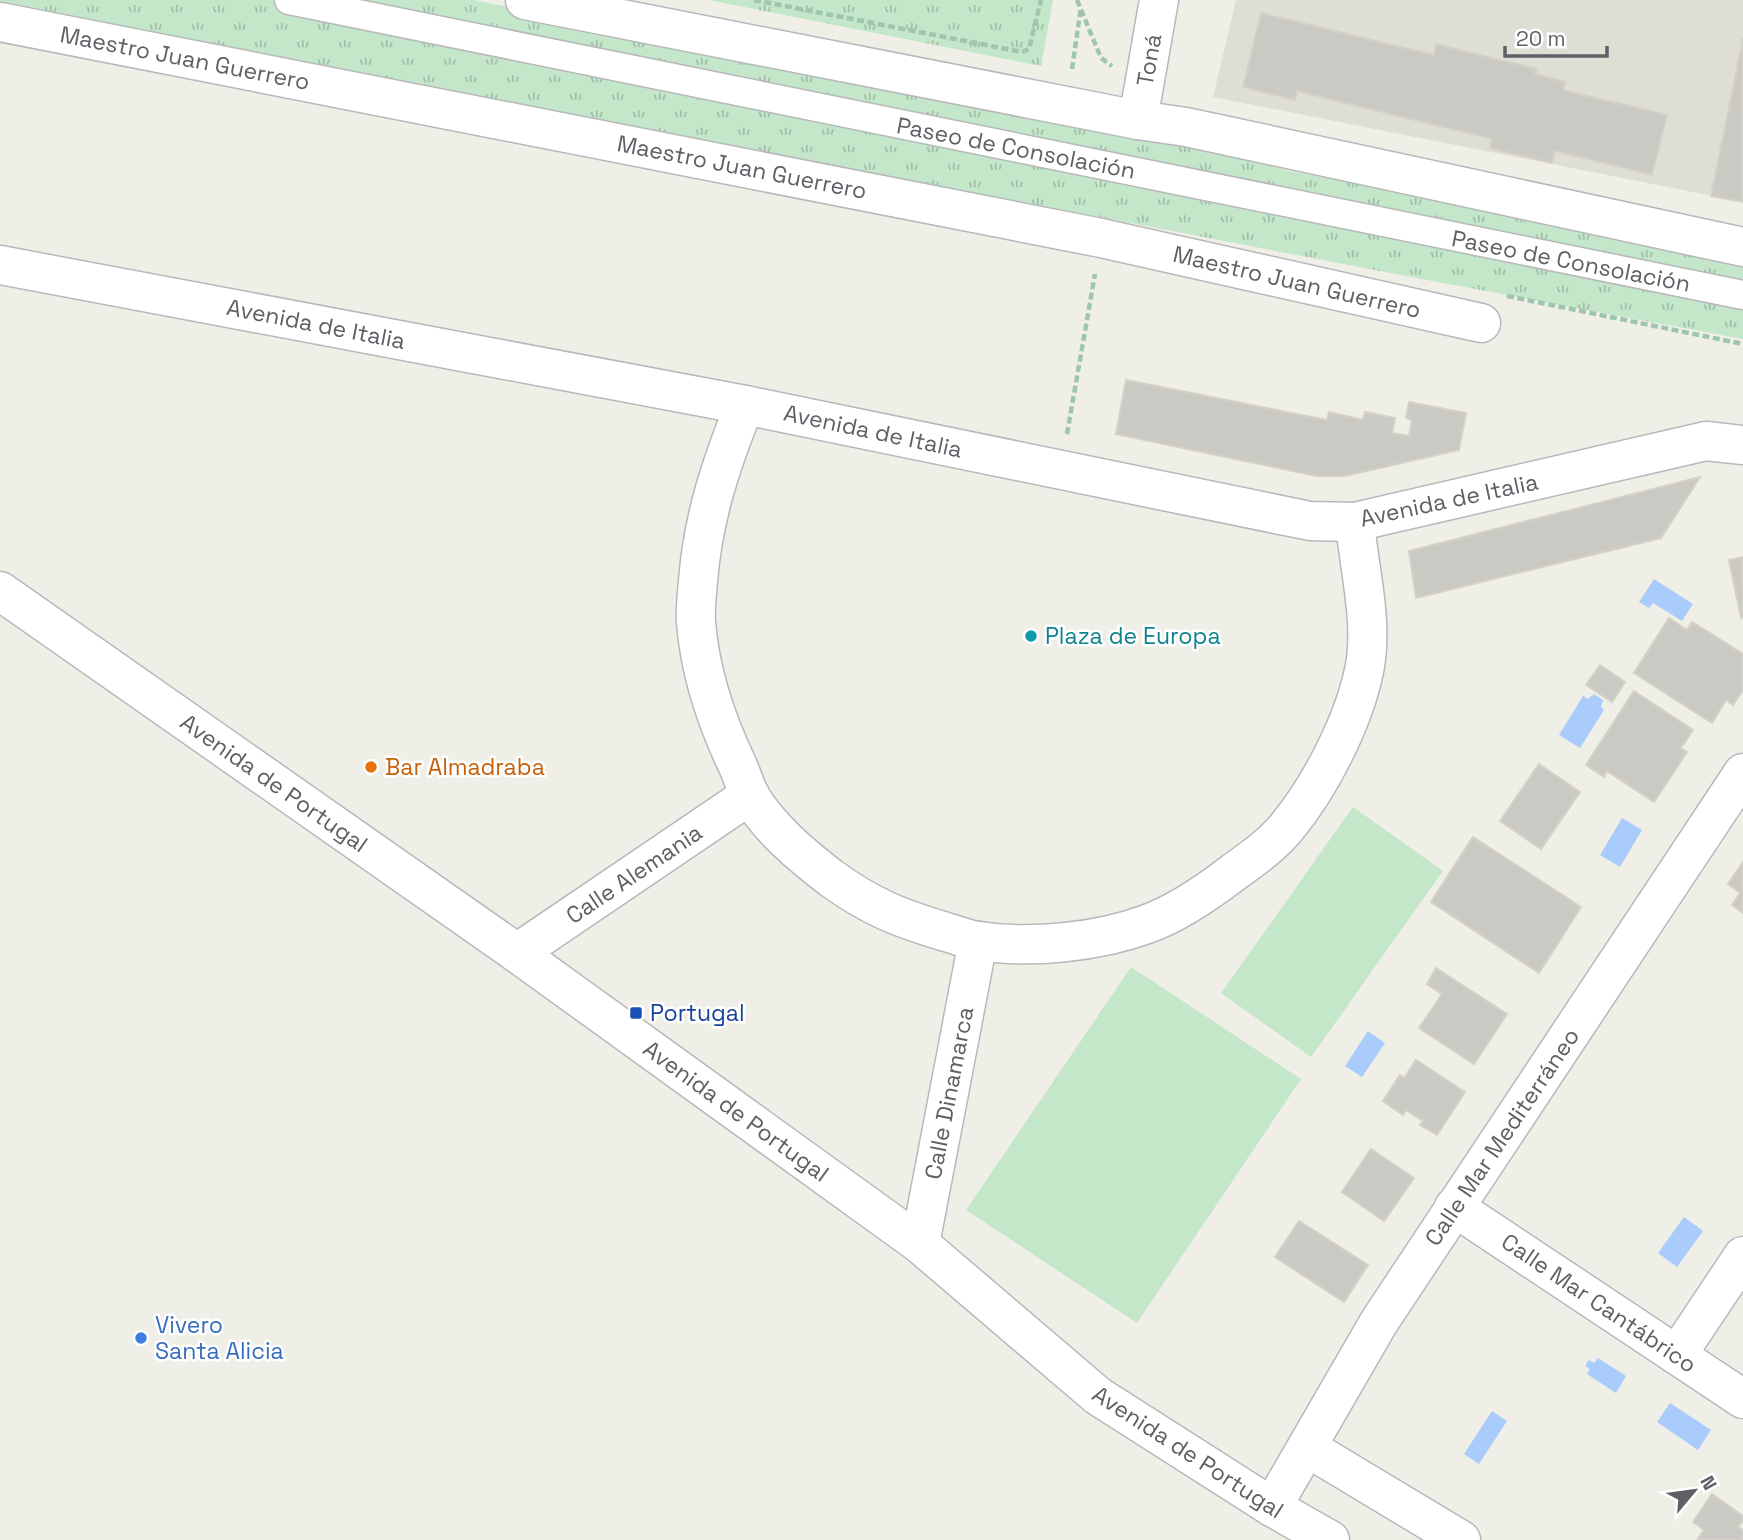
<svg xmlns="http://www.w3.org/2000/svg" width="1743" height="1540" font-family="'Space Grotesk',sans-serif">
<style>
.education{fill:#dfded5}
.park{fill:url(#park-tufts)}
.pitch{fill:#c4e6c9}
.water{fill:#aaccfc}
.building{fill:#cbc9c4;stroke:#d4d2c5;stroke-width:2}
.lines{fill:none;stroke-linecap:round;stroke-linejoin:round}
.pedestrian-casing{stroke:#b7b8bc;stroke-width:31}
.minor-casing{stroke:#b7b8bc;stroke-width:41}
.tertiary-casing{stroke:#b7b8bc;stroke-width:41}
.path{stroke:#9ec6af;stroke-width:4.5;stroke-dasharray:7 3.5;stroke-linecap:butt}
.pedestrian{stroke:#fff;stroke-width:28}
.minor{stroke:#fff;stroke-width:38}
.tertiary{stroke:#fff;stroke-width:38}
.culture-dot{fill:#0f9aa8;stroke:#fff;stroke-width:2.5}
.food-dot{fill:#e8710a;stroke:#fff;stroke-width:2.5}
.transit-dot{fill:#1a4fb4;stroke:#fff;stroke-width:2.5}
.shop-dot{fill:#3f7fe0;stroke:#fff;stroke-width:2.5}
.labels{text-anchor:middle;stroke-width:5;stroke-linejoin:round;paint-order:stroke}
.street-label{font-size:23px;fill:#5e6066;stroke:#fff}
.culture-label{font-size:23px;fill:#0d838f;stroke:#fff;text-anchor:start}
.food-label{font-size:23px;fill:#c56008;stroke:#fff;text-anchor:start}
.transit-label{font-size:23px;fill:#164399;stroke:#fff;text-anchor:start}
.shop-label{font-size:23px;fill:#366cbe;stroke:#fff;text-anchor:start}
</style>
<defs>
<pattern id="park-tufts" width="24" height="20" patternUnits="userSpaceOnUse" patternTransform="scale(1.75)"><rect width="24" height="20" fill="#c4e6c9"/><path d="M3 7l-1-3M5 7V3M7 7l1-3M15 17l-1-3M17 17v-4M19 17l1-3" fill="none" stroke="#a2bea7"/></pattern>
</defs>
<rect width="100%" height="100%" fill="#f0efe7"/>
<polygon class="education" points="1236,0 1743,0 1743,202 1213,97"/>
<g class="park">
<path d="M0 0H473L1172 139 1289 171 1743 254V339C1161 232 581 114 0 4Z"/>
<polygon points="709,0 1053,0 1041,66"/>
</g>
<g class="pitch">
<polygon points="1353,807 1443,871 1311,1057 1221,993"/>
<polygon points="1131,967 1301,1079 1137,1323 966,1210"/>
</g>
<g class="water">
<polygon points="1654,579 1693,604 1682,621 1653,603 1649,608 1639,602"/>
<polygon points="1594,694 1603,700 1601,707 1604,710 1580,748 1559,735 1583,696 1588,699"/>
<polygon points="1622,818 1642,830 1620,867 1600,855"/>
<polygon points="1368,1031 1385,1043 1362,1077 1345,1066"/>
<polygon points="1684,1217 1703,1231 1677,1267 1658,1253"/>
<polygon points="1598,1358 1626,1376 1616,1393 1587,1374 1590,1369 1585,1366 1589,1360 1594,1363"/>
<polygon points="1670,1403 1711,1430 1698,1450 1657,1422"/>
<polygon points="1492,1411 1507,1421 1479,1464 1464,1454"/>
</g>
<g class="building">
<polygon points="1261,13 1434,55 1436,44 1537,69 1535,74 1565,82 1563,90 1667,115 1652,175 1555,151 1552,163 1490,148 1492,139 1297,91 1295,100 1243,87"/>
<polygon points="1743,38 1743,202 1711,196"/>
<polygon points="1126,380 1327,420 1329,412 1363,420 1365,412 1395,418 1392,433 1409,436 1412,420 1406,418 1409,402 1466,413 1459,450 1345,476 1316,476 1116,434"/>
<polygon points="1700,477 1661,538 1416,598 1409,551"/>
<polygon points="1743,557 1743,617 1741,618 1729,560"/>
<polygon points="1669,618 1687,630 1692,622 1743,654 1743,690 1733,705 1726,700 1712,723 1634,673"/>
<polygon points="1600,665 1625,682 1612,702 1586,685"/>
<polygon points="1634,691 1693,730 1681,748 1687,752 1654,802 1607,771 1604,777 1586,765"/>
<polygon points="1539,764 1580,792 1541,849 1500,821"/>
<polygon points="1473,837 1581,907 1539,973 1431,902"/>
<polygon points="1743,862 1743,913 1732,905 1740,893 1728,884"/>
<polygon points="1436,968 1507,1014 1474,1064 1419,1028 1442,994 1427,984"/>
<polygon points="1416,1060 1465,1092 1437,1135 1420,1125 1423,1121 1406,1110 1403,1115 1383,1101 1400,1075 1404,1078"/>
<polygon points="1371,1149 1414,1178 1384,1221 1342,1192"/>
<polygon points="1299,1221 1368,1265 1344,1302 1275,1257"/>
<polygon points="1712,1494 1743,1516 1743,1521 1738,1527 1743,1530 1743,1540 1697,1540 1704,1530 1693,1522"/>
</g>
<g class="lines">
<g class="pedestrian-casing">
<polyline id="pedestrian" points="289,0 1743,295"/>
</g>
<g class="minor-casing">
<g id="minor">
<polyline points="0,22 1101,238 1481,323"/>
<path d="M745 405C721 463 703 518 698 581 697 594 695 609 696 622 700 673 715 718 737 764 742 775 745 786 750 796 769 828 801 855 831 878 871 907 899 918 946 932 957 935 968 940 979 941 1030 949 1099 942 1147 924 1178 913 1208 892 1234 872 1252 859 1272 845 1286 828 1320 787 1353 723 1364 671 1374 623 1359 570 1355 522"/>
<polyline points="517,953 750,795"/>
<polyline points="1454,1207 1743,1399"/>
<polyline points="920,1244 978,941"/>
<polyline points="1677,1355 1743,1256"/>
<polyline points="1308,1448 1461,1540"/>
</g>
</g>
<g class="tertiary-casing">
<g id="tertiary">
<polyline points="525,0 1138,120 1186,127 1743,247"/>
<polyline points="1138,120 1159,0"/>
<polyline points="0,265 745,405 1310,521 1355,522 1706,441 1743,445"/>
<polyline points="0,591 517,953 920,1244 1098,1396 1272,1507 1330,1540"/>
<polyline points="1272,1507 1379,1322 1743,773"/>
</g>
</g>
<g class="path">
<polyline points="754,0 1022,52 1029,49 1041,0"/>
<polyline points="1077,0 1101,58 1112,66"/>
<polyline points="1072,69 1081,7"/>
<polyline points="1507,296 1743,344"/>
<polyline points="1067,434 1095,274"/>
</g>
<use href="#pedestrian" class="pedestrian"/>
<use href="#minor" class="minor"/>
<use href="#tertiary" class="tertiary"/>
</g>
<circle class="culture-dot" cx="1031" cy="636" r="7"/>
<circle class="food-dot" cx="371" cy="767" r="7"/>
<rect class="transit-dot" x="629" y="1006" width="14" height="14" rx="3.5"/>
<circle class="shop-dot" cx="141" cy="1338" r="7"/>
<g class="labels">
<g class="street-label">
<text transform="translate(185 58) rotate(11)" y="8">Maestro Juan Guerrero</text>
<text transform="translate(1149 60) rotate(-80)" y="8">Toná</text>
<text transform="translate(1016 148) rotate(11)" y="8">Paseo de Consolación</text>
<text transform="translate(742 167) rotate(11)" y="8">Maestro Juan Guerrero</text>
<text transform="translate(1571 261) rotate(11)" y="8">Paseo de Consolación</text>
<text transform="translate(1297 282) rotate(13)" y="8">Maestro Juan Guerrero</text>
<text transform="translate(316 324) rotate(11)" y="8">Avenida de Italia</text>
<text transform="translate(873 431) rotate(12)" y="8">Avenida de Italia</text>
<text transform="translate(1449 500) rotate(-12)" y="8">Avenida de Italia</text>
<text transform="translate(274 783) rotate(35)" y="8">Avenida de Portugal</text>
<text transform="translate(634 874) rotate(-34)" y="8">Calle Alemania</text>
<text transform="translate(949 1093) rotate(-79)" y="8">Calle Dinamarca</text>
<text transform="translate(736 1111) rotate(36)" y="8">Avenida de Portugal</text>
<text transform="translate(1502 1137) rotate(-56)" y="8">Calle Mar Mediterráneo</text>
<text transform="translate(1599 1303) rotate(34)" y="8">Calle Mar Cantábrico</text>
<text transform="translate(1188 1452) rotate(33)" y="8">Avenida de Portugal</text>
</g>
<g class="culture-label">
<text x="1045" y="644">Plaza de Europa</text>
</g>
<g class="food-label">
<text x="385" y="775">Bar Almadraba</text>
</g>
<g class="transit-label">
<text x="650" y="1021">Portugal</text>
</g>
<g class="shop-label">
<text x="155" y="1333">Vivero<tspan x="155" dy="26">Santa Alicia</tspan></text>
</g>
</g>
<g transform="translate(1694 1491) rotate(61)" stroke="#ffffff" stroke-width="5" paint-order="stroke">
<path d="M0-5L12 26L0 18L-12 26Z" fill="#5e6066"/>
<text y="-10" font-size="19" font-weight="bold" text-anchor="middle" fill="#5e6066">N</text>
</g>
<path d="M1505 46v10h102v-10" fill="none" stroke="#5e6066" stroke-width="3.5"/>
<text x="1516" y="46" font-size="21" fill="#5e6066" stroke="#ffffff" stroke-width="5" paint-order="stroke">20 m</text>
</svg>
